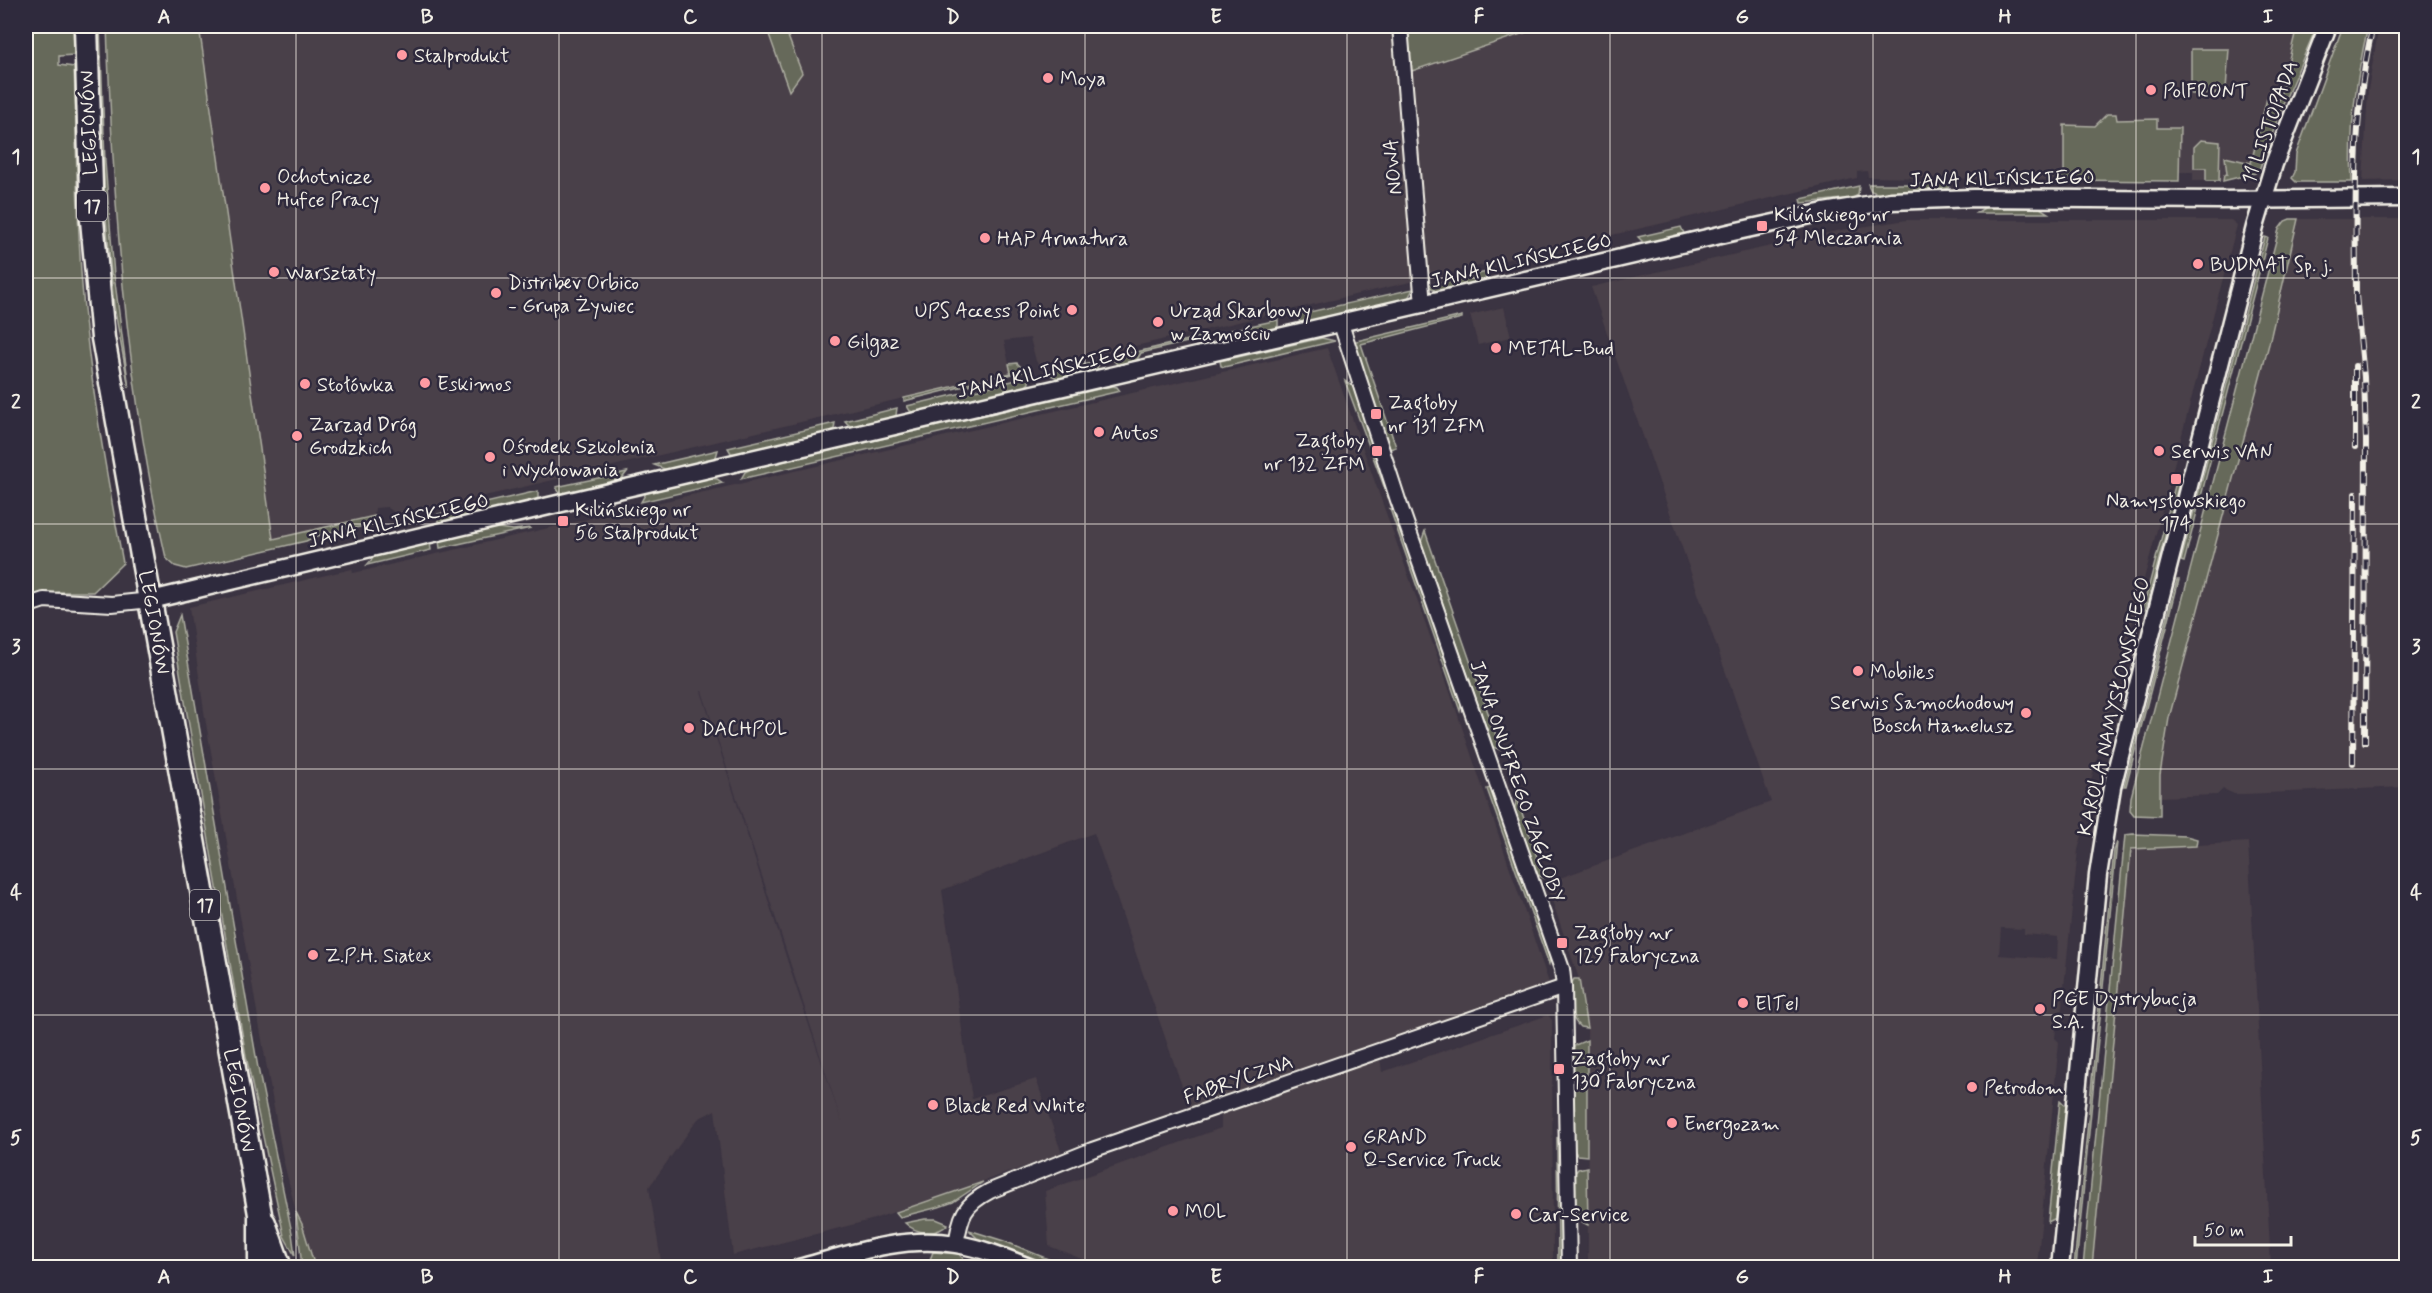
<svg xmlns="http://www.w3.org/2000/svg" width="2432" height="1293" font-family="Mynerve,sans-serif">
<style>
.built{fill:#493f48;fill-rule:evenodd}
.green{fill:#66695a;stroke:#adada1;stroke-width:1.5}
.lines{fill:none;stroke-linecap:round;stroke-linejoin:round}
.minor-casing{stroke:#f4f1e8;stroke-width:18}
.tertiary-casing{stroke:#f4f1e8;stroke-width:21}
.trunk-casing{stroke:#f4f1e8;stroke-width:27}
.minor{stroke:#2f2a3d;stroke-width:14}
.tertiary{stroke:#2f2a3d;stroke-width:16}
.trunk{stroke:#2f2a3d;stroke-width:22}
.rail-casing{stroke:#f4f1e8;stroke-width:6}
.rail{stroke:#2f2a3d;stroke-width:4;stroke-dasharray:11;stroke-linecap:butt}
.grid{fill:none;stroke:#f4f1e8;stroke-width:1.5;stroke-opacity:0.55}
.poi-dot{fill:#ff9aa2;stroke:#2f2a3d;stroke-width:2}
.labels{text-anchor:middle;stroke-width:5;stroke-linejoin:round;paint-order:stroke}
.shield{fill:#2f2a3d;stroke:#b9b5b5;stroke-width:1.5}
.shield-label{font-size:18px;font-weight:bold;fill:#f4f1e8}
.poi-label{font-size:20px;fill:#f4f1e8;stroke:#2f2a3d;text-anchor:start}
.street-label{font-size:20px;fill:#f4f1e8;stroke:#2f2a3d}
.neatline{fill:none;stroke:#f4f1e8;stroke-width:2}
.grid-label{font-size:20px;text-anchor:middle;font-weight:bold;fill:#f4f1e8}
</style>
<rect width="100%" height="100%" fill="#3b3442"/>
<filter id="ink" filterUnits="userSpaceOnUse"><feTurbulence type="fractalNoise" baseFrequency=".0167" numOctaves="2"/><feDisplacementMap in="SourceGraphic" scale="12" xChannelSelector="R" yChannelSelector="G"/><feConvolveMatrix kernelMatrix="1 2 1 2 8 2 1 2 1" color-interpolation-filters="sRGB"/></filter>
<g filter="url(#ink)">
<g class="built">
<polygon points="199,26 766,26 790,90 802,73 784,26 1394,26 1409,72 1545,26 2297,26 2265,152 2239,175 2223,181 2193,181 2193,172 2064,173 2057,180 1868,177 1867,171 1857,172 1857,178 1041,368 1036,361 1030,338 1004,341 1011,373 399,516 387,507 375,508 374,516 273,539"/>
<polygon points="2379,26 2406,26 2406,180 2363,181 2368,90"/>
<polygon points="2298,219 2406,219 2406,787 2245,794 2234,794 2223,789 2217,795 2160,797 2160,775 2169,718"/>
<path d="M1907 220H2231L2237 225 2086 800 2084 828 2078 850 2060 1027 2056 1029 2055 1038 2059 1042 2037 1267H1588L1587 1028 1579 979 1546 883 1771 802 1591 287 1841 230ZM2001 928 2024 929V934L2058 937 2057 959 1999 955Z"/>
<polygon points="1504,307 1511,337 1478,345 1470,315"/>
<path d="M1327 348 1450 692 1549 983 1190 1109 1094 833 942 890 972 1099 1036 1079 1062 1154 871 1220 733 1255 715 1110 698 1119 649 1187 662 1267H315L302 1224 296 1212 283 1159 205 718 189 607 352 569 353 573 367 570ZM701 691H702L842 1123 792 975Z"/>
<polygon points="2248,842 2271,1267 2092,1268 2131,849"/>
<polygon points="1548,1015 1552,1020 1553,1267 1102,1267 1049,1246 1045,1191 1221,1128 1221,1113 1380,1057 1382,1072"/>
</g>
<g class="green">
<path d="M26 26H73L74 55 59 56V65L74 67C77 139 76 212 82 285 89 378 106 471 123 563L93 592H59L26 600Z"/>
<polygon points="97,26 100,26 105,162 114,275 129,388 114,306 105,206"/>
<path d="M107 26H199L273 539 374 516 369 525C348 530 326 530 306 541L186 569 175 566 166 558C126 383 113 204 107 26Z"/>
<polygon points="766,26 784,26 802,73 789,91"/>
<polygon points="1405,26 1545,26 1409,72"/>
<polygon points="2297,26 2317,26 2284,102 2259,170 2255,173 2223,181 2224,175 2227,174 2225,157 2251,163 2267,98 2279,100"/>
<path d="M2343 26H2368C2356 80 2349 126 2352 182H2296L2292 178 2295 172 2296 154Z"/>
<polygon points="2191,49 2229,49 2226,89 2223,94 2191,94"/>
<polygon points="2107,114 2116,114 2117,120 2157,119 2157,128 2180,128 2179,181 2057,180 2064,173 2064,125 2095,126"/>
<polygon points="2201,140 2220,142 2219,181 2206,181 2206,168 2194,168 2194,147"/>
<polygon points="1868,184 1950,184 1948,188 1943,190 1880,194 1871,191"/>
<polygon points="1859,186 1858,195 1853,198 1802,203 1801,199"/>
<polygon points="1986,207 2040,208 2048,213 1976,213"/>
<polygon points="2290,219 2298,219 2269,344 2169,718 2160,775 2160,816 2134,815 2130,810 2131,797 2279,229 2285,221"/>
<polygon points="1681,227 1685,236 1645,244 1638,237"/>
<polygon points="2265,237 2268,238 2184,562 2181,561"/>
<polygon points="1487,272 1485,281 1438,293 1428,285"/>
<polygon points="1413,289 1407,300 1305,324 1300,322 1296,315"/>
<polygon points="1462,316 1462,318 1361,344 1396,447 1390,449 1352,342"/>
<polygon points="1278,320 1278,326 1272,331 1239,338 1232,334 1231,330"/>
<polygon points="1205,336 1209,346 1205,347 1196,340 1141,353 1135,363 1118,365 1111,358"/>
<polygon points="1322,338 1335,341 1224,367 1221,366 1220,361"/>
<polygon points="1100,361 1096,371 1062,380 1046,373"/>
<polygon points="1017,363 1025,371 904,401 904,398 1011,373 1009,364"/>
<polygon points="1029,377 1029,383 1024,388 916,413 910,411 907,406"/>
<polygon points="1345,381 1355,388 1390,493 1388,497"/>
<polygon points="1112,386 1117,387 1120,391 741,479 745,472 751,469"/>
<path d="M897 408 896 415C890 420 861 428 853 427 848 426 848 424 845 421Z"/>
<polygon points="835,423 834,429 829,433 736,454 731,453 728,448"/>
<polygon points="718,450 716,457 711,460 667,470 654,465"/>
<polygon points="627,472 620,481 566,494 559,492 556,487"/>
<polygon points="710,478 717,479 723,483 641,502 646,493"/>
<polygon points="2176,482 2179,483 2146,608 2142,612"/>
<polygon points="538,491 538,498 533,501 438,523 438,514"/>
<polygon points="1390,509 1396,512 1462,701 1460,711"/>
<polygon points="491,527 513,530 531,528 440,548 439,541"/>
<polygon points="1425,531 1501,750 1493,747 1421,542"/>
<polygon points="430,543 431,550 367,565 374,557"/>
<polygon points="2177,580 2179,580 2126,786 2124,786"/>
<polygon points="180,615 258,1068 292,1233 295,1256 284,1236 246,1056 173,632"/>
<polygon points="1490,788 1494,791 1551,954 1549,964 1487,789"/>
<polygon points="1517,798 1544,878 1536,874 1514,811"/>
<polygon points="2133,834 2186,836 2197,839 2196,846 2131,849 2092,1267 2083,1267 2125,835"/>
<polygon points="2117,842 2076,1267 2074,1267 2114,851"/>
<path d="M1574 979H1579L1587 1028 1580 1027C1569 1018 1566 990 1574 979Z"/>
<polygon points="1587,1040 1587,1156 1577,1155 1573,1147 1572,1054 1575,1045"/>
<polygon points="2060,1100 2067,1107 2056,1218 2048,1222"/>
<polygon points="1557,1137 1560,1148 1562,1268 1558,1267"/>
<path d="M1587 1167 1588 1225C1568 1217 1573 1191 1575 1173L1578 1169Z"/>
<polygon points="983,1182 953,1202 939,1207 900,1217 896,1212"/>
<polygon points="296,1212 302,1224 315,1267 302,1267"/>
<path d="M925 1219H936L948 1224C937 1236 916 1234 905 1223Z"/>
<polygon points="969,1230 1004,1241 1060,1264 1059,1267 977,1238"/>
<polygon points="933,1252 959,1254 965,1261 964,1267 929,1262"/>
</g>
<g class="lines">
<g class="minor-casing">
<g id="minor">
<polyline points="1400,26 1423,305"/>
<polyline points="1341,324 1398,500 1562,969 1564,987 1569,1268"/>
<polyline points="26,606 44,600 112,604 151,600"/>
<path d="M956 1244C961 1216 963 1205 990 1191L1092 1150 1564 987"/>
</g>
</g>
<g class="tertiary-casing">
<g id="tertiary">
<polyline points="151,600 566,502 1733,232 1824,212 1891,201 1974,198 2220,200 2406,198"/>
<path d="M799 1268C850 1254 902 1235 956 1244 982 1248 1006 1258 1031 1268"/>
<polyline points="2060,1268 2098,875 2112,787 2255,227 2274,164 2328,26"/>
</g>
</g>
<g class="trunk-casing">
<g id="trunk">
<polyline points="86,26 92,220 103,338 260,1214 260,1268"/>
<polyline points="264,1223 280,1268"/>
</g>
</g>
<use href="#minor" class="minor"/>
<use href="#tertiary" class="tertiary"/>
<use href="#trunk" class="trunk"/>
<g class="rail-casing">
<g id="rail">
<polyline points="2356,295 2364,377 2366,440 2365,742"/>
<path d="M2356 303C2356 209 2351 117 2373 26"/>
<polyline points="2355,447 2355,366"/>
<polyline points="2353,763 2355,494"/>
</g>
</g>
<use href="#rail" class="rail"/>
</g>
</g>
<path class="grid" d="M296 26V1268M559 26V1268M822 26V1268M1085 26V1268M1347 26V1268M1610 26V1268M1873 26V1268M2136 26V1268M26 278H2406M26 524H2406M26 769H2406M26 1015H2406"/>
<g class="poi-dot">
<circle cx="402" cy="55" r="6"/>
<circle cx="1048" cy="78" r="6"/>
<circle cx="2151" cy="90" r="6"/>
<circle cx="265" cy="188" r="6"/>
<rect x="1756" y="220" width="12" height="12" rx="3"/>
<circle cx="985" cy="238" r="6"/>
<circle cx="2198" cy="264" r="6"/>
<circle cx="274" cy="272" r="6"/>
<circle cx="496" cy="293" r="6"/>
<circle cx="1072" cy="310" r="6"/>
<circle cx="1158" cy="322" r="6"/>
<circle cx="835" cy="341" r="6"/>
<circle cx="1496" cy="348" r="6"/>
<circle cx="425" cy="383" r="6"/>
<circle cx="305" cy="384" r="6"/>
<rect x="1370" y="408" width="12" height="12" rx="3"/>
<circle cx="1099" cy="432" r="6"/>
<circle cx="297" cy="436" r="6"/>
<rect x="1371" y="445" width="12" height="12" rx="3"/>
<circle cx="2159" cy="451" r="6"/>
<circle cx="490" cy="457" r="6"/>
<rect x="2170" y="473" width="12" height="12" rx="3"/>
<rect x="557" y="515" width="12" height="12" rx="3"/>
<circle cx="1858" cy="671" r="6"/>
<circle cx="2026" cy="713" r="6"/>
<circle cx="689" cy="728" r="6"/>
<rect x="1556" y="937" width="12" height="12" rx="3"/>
<circle cx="313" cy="955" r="6"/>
<circle cx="1743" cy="1003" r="6"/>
<circle cx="2040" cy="1009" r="6"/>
<rect x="1553" y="1063" width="12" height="12" rx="3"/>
<circle cx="1972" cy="1087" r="6"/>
<circle cx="933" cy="1105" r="6"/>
<circle cx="1672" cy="1123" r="6"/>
<circle cx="1351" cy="1147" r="6"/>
<circle cx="1173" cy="1211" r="6"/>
<circle cx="1516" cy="1214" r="6"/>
</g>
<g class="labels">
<g class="shield">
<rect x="77" y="191" width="30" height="30" rx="4.5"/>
<rect x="190" y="890" width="30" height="30" rx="4.5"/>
</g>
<g class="shield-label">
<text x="92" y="212">17</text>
<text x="205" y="911">17</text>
</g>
<g class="poi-label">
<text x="414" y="62">Stalprodukt</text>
<text x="1060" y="85">Moya</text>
<text x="2163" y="97">PolFRONT</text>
<text x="277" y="183">Ochotnicze<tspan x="277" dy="23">Hufce Pracy</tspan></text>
<text x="1774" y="221">Kilińskiego nr<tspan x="1774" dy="23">54 Mleczarnia</tspan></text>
<text x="997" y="245">HAP Armatura</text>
<text x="2210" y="271">BUDMAT Sp. j.</text>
<text x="286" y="279">Warsztaty</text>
<text x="508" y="289">Distribev Orbico<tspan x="508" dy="23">- Grupa Żywiec</tspan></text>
<text x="1060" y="317" text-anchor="end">UPS Access Point</text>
<text x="1170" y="317">Urząd Skarbowy<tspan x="1170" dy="23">w Zamościu</tspan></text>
<text x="847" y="348">Gilgaz</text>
<text x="1508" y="355">METAL-Bud</text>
<text x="437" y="390">Eskimos</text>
<text x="317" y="391">Stołówka</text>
<text x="1388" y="409">Zagłoby<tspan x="1388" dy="23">nr 131 ZFM</tspan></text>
<text x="309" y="431">Zarząd Dróg<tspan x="309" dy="23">Grodzkich</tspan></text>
<text x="1111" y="439">Autos</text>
<text x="1365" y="447" text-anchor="end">Zagłoby<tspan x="1365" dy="23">nr 132 ZFM</tspan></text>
<text x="502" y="453">Ośrodek Szkolenia<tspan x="502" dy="23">i Wychowania</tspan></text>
<text x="2171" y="458">Serwis VAN</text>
<text x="2176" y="507" text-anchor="middle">Namysłowskiego<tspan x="2176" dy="23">174</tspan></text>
<text x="575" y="516">Kilińskiego nr<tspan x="575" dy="23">56 Stalprodukt</tspan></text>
<text x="1870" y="678">Mobiles</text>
<text x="2014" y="709" text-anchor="end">Serwis Samochodowy<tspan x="2014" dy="23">Bosch Hamelusz</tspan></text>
<text x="701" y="735">DACHPOL</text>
<text x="1574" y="939">Zagłoby nr<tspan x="1574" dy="23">129 Fabryczna</tspan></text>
<text x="325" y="962">Z.P.H. Siatex</text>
<text x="2052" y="1005">PGE Dystrybucja<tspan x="2052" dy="23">S.A.</tspan></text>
<text x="1755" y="1010">ElTel</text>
<text x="1571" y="1065">Zagłoby nr<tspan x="1571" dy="23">130 Fabryczna</tspan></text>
<text x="1984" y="1094">Petrodom</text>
<text x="945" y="1112">Black Red White</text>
<text x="1684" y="1130">Energozam</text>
<text x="1363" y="1143">GRAND<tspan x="1363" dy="23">Q-Service Truck</tspan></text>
<text x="1185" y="1218">MOL</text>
<text x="1528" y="1221">Car-Service</text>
</g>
<g class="street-label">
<text transform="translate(2269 122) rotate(-70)" y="7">11 LISTOPADA</text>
<text transform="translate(88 123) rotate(-92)" y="7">LEGIONÓW</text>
<text transform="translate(1392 167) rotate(-95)" y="7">NOWA</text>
<text transform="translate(2002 178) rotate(-1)" y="7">JANA KILIŃSKIEGO</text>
<text transform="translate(1521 260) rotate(-13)" y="7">JANA KILIŃSKIEGO</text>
<text transform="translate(1047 370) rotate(-13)" y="7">JANA KILIŃSKIEGO</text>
<text transform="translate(398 520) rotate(-13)" y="7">JANA KILIŃSKIEGO</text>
<text transform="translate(155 622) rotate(80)" y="7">LEGIONÓW</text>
<text transform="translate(2113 706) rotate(-77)" y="7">KAROLA NAMYSŁOWSKIEGO</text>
<text transform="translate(1518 781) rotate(71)" y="7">JANA ONUFREGO ZAGŁOBY</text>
<text transform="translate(1238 1079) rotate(-19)" y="7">FABRYCZNA</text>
<text transform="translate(240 1100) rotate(80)" y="7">LEGIONÓW</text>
</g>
</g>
<rect width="2432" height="1293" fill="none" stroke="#2f2a3d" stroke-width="66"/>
<path d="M2195 1236v9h96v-9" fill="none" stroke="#f4f1e8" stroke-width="3"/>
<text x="2204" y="1236" font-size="18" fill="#f4f1e8" stroke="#2f2a3d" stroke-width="4.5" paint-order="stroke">50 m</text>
<rect x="33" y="33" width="2366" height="1227" class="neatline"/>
<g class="grid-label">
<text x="164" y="23">A</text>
<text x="427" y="23">B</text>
<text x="690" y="23">C</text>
<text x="953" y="23">D</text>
<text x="1216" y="23">E</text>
<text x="1479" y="23">F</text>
<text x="1742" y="23">G</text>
<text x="2005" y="23">H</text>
<text x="2268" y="23">I</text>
<text x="16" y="163">1</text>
<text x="2416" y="163">1</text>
<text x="16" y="408">2</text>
<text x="2416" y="408">2</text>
<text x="16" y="653">3</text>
<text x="2416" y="653">3</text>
<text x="16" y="899">4</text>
<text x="2416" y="899">4</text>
<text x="16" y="1144">5</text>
<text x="2416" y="1144">5</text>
<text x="164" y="1283">A</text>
<text x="427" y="1283">B</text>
<text x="690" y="1283">C</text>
<text x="953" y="1283">D</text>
<text x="1216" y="1283">E</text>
<text x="1479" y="1283">F</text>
<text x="1742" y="1283">G</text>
<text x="2005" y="1283">H</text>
<text x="2268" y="1283">I</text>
</g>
</svg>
